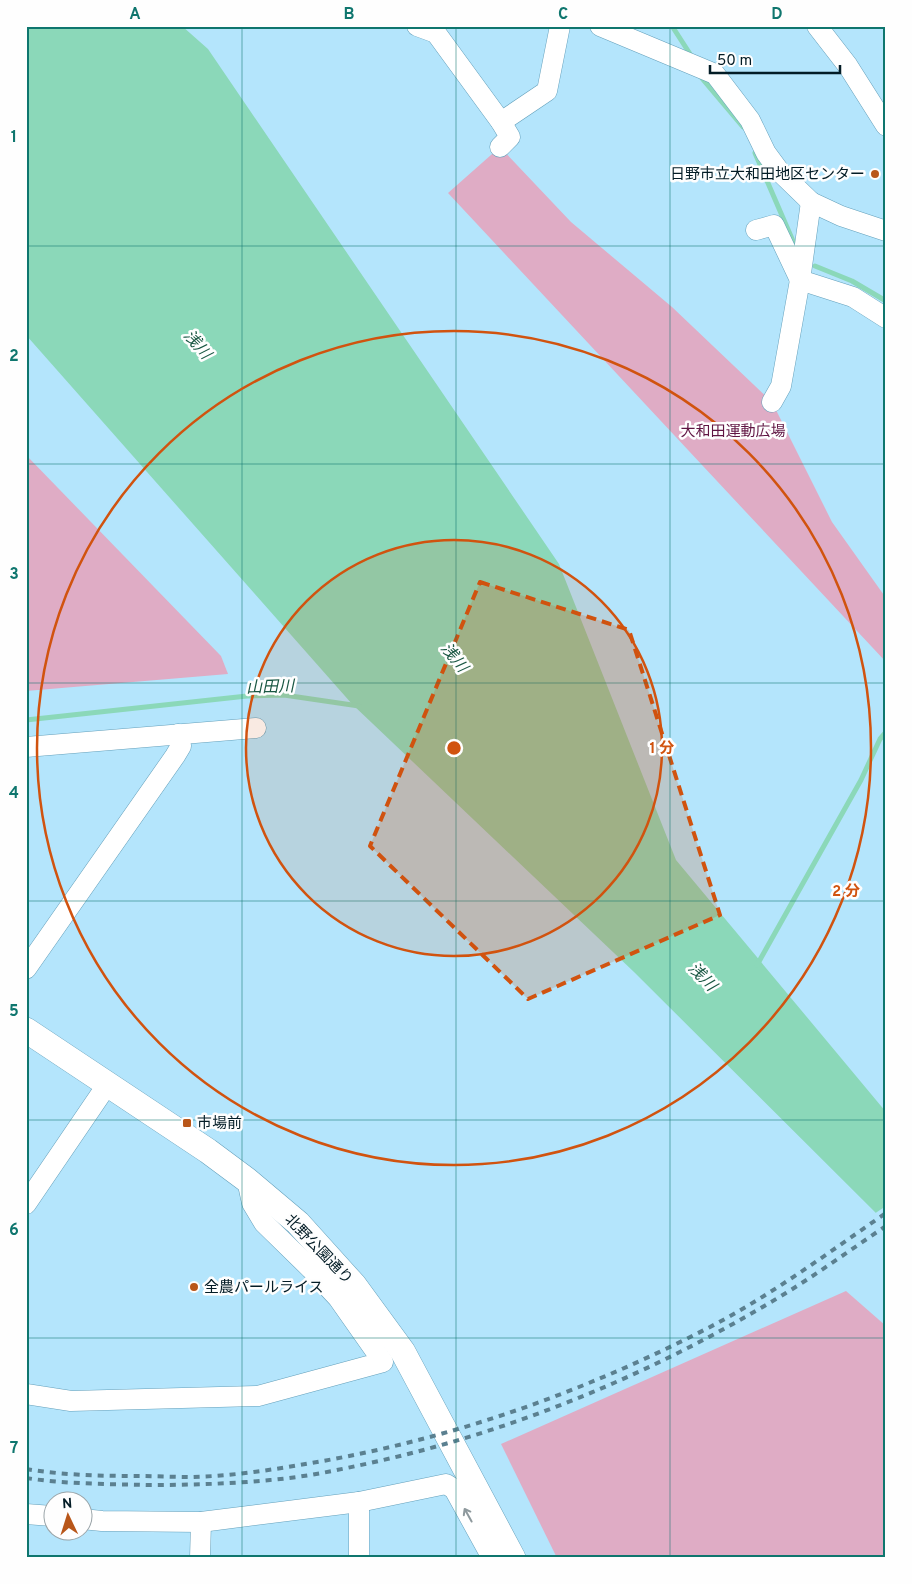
<svg xmlns="http://www.w3.org/2000/svg" width="912" height="1584" font-family="Overpass,'Noto Sans JP',sans-serif">
<style>
.green{fill:#dfacc5}
.water{fill:#8bd8b9}
.pier{fill:#b4e5fc}
.lines{fill:none;stroke-linecap:round;stroke-linejoin:round}
.stream{stroke:#8bd8b9;stroke-width:5}
.minor-casing{stroke:#64a0bb;stroke-width:21}
.tertiary-casing{stroke:#64a0bb;stroke-width:26}
.minor{stroke:#fff;stroke-width:20}
.tertiary{stroke:#fff;stroke-width:25}
.rail{stroke:#5b8090;stroke-width:4;stroke-dasharray:6 6;stroke-linecap:butt}
.oneway{stroke:#8e999d}
.marked{fill:#d1530f;fill-opacity:0.2;stroke:#d1530f;stroke-width:4;stroke-dasharray:10 6;stroke-linejoin:round}
.grid{fill:none;stroke:#0f766e;stroke-width:1;stroke-opacity:0.55}
.ring{fill:none;stroke:#d1530f;stroke-width:2.5}
.poi-dot{fill:#b85619;stroke:#fefefe;stroke-width:2}
.labels{text-anchor:middle;stroke-width:5;stroke-linejoin:round;paint-order:stroke}
.poi-label{font-size:15px;fill:#031c26;stroke:#fefefe;text-anchor:start}
.park-label{font-size:15px;fill:#601543;stroke:#fefefe}
.street-label{font-size:15px;fill:#031c26;stroke:#fefefe}
.water-label{font-size:16px;font-style:italic;fill:#1a5743;stroke:#fefefe}
.centre{fill:#d1530f;stroke:#fefefe;stroke-width:2.5}
.ring-label{font-size:15px;text-anchor:middle;font-weight:bold;fill:#d1530f;stroke:#fefefe;stroke-width:5;stroke-linejoin:round;paint-order:stroke}
.neatline{fill:none;stroke:#0f766e;stroke-width:2}
.grid-label{font-size:16px;text-anchor:middle;font-weight:bold;fill:#0f766e}
</style>
<rect width="100%" height="100%" fill="#b4e5fc"/>
<g class="green">
<polygon points="500,147 571,222 672,307 772,402 832,522 886,598 886,662 448,193"/>
<polygon points="26,455 221,656 228,674 26,691"/>
<polygon points="846,1291 886,1326 886,1558 557,1558 501,1444"/>
</g>
<polygon class="water" points="26,26 182,26 208,49 559,564 676,860 886,1112 886,1223 634,972 352,704 26,335"/>
<polygon class="pier" points="886,1206 886,1225 874,1214"/>
<g class="lines">
<g class="stream">
<polyline points="672,26 692,57"/>
<polyline points="700,76 743,127"/>
<polyline points="755,153 796,248"/>
<polyline points="815,266 852,281 886,301"/>
<polyline points="26,720 247,696 284,695 359,706"/>
<polyline points="757,965 861,780 880,739 886,732"/>
</g>
<g class="minor-casing">
<g id="minor">
<polyline points="417,26 436,33 501,122 510,137 500,147"/>
<polyline points="600,26 715,74 750,120 766,153 780,172 811,202 841,216 886,231"/>
<polyline points="817,26 848,66 886,126"/>
<polyline points="501,122 547,91 560,26"/>
<polyline points="756,230 774,225 800,280 853,297 886,318"/>
<polyline points="772,402 781,386 800,280 811,202"/>
<polyline points="26,747 256,728"/>
<polyline points="26,969 175,756 181,746 178,734"/>
<polyline points="26,1204 107,1085"/>
<polyline points="26,1394 71,1401 258,1396 383,1362 338,1298 311,1269 264,1223 252,1203 247,1180"/>
<polyline points="26,1514 52,1516"/>
<polyline points="82,1519 102,1521 201,1522 359,1502 446,1484 454,1489 492,1558"/>
<polyline points="200,1558 201,1522"/>
<polyline points="359,1558 359,1502"/>
</g>
</g>
<g class="tertiary-casing">
<polyline id="tertiary" points="26,1030 208,1151 247,1180 298,1223 354,1285 403,1352 513,1558"/>
</g>
<use href="#minor" class="minor"/>
<use href="#tertiary" class="tertiary"/>
<g class="rail">
<path d="M26 1469C62 1475 100 1476 137 1476 155 1476 174 1477 192 1477 232 1476 272 1470 311 1463 449 1440 584 1392 708 1328 770 1296 828 1253 886 1213"/>
<path d="M26 1478C65 1484 107 1484 146 1485 188 1485 229 1484 270 1480 307 1477 343 1469 379 1461 523 1428 660 1370 786 1293 820 1272 853 1248 886 1226"/>
</g>
</g>
<defs><path id="oneway-shaft" d="M-6 0H5M1.5-3L5.5 0L1.5 3" fill="none" stroke-width="1.6" stroke-linecap="round" stroke-linejoin="round" transform="scale(1.25)"/></defs>
<use class="oneway" href="#oneway-shaft" transform="translate(468 1515) rotate(-119)"/>
<path class="marked" d="M480 582 629 630 720 915 528 999 370 846Z"/>
<path class="grid" d="M242 26V1558M456 26V1558M670 26V1558M26 246H886M26 464H886M26 683H886M26 901H886M26 1120H886M26 1338H886"/>
<circle cx="454" cy="748" r="208" fill="#d1530f" fill-opacity=".12"/>
<g class="ring">
<circle cx="454" cy="748" r="208"/>
<circle cx="454" cy="748" r="417"/>
</g>
<g class="poi-dot">
<circle cx="875" cy="174" r="5"/>
<rect x="182" y="1118" width="10" height="10" rx="2.5"/>
<circle cx="194" cy="1287" r="5"/>
</g>
<g class="labels">
<g class="poi-label">
<text x="865" y="179" text-anchor="end">日野市立大和田地区センター</text>
<text x="197" y="1128">市場前</text>
<text x="204" y="1292">全農パールライス</text>
</g>
<g class="park-label">
<text x="733" y="436">大和田運動広場</text>
</g>
<g class="street-label">
<text transform="translate(319 1249) rotate(46)" y="5">北野公園通り</text>
</g>
<g class="water-label">
<text transform="translate(198 344) rotate(49)" y="6">浅川</text>
<text transform="translate(455 657) rotate(51)" y="6">浅川</text>
<text transform="translate(270 686) rotate(-2)" y="6">山田川</text>
<text transform="translate(703 976) rotate(46)" y="6">浅川</text>
</g>
</g>
<circle cx="454" cy="748" r="8" class="centre"/>
<g class="ring-label">
<text x="662" y="753">1 分</text>
<text x="846" y="896">2 分</text>
</g>
<rect width="912" height="1584" fill="none" stroke="#fefefe" stroke-width="55"/>
<g transform="translate(68 1516) rotate(356)"><circle r="24" fill="#fefefe" stroke="#9aa4a8"/>
<path d="M0-4L9 19L0 12L-9 19Z" fill="#b85619"/>
<text y="-8" font-size="14" font-weight="bold" text-anchor="middle" fill="#031c26">N</text>
</g>
<path d="M710 65v8h130v-8" fill="none" stroke="#031c26" stroke-width="2.5"/>
<text x="717" y="65" font-size="15" fill="#031c26" stroke="#fefefe" stroke-width="4" paint-order="stroke">50 m</text>
<rect x="28" y="28" width="856" height="1528" class="neatline"/>
<g class="grid-label">
<text x="135" y="19">A</text>
<text x="349" y="19">B</text>
<text x="563" y="19">C</text>
<text x="777" y="19">D</text>
<text x="14" y="142">1</text>
<text x="14" y="361">2</text>
<text x="14" y="579">3</text>
<text x="14" y="798">4</text>
<text x="14" y="1016">5</text>
<text x="14" y="1235">6</text>
<text x="14" y="1453">7</text>
</g>
</svg>
